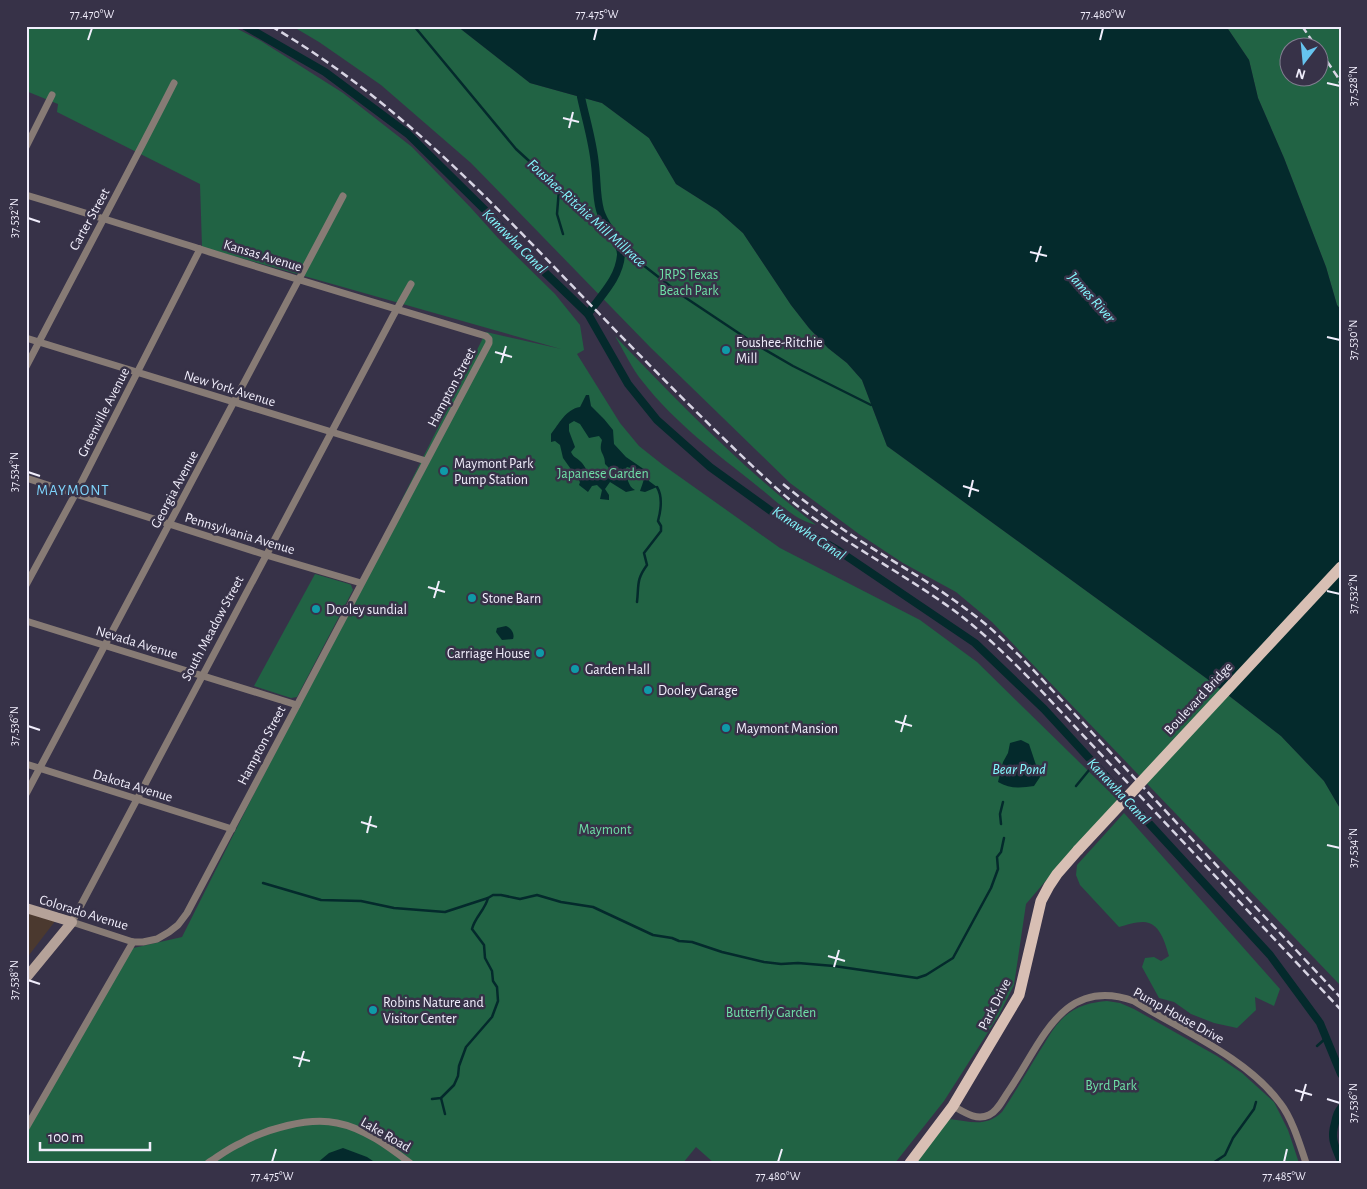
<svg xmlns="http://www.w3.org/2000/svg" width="1367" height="1189" font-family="'Alegreya Sans',sans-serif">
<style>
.education{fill:#4b392f}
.green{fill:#216344;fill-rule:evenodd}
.water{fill:#042a2c;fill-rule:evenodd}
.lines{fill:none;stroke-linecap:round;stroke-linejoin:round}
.stream{stroke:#042a2c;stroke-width:2.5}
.canal{stroke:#042a2c;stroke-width:8}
.street{stroke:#877b75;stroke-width:7}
.secondary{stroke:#b5a299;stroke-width:10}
.primary{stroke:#d8bfb4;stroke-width:11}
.rail{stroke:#d7d4e3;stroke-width:2.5;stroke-dasharray:8 4;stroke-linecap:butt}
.primary-bridge{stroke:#d8bfb4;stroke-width:11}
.ticks{fill:none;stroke:#f1eefc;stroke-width:2}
.culture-dot{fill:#0f9aa8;stroke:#373248;stroke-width:2}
.labels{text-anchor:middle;stroke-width:5;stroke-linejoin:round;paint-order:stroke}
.street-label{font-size:14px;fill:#f1eefc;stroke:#373248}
.park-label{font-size:14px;fill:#6fe0a7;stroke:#373248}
.poi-label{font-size:14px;fill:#f1eefc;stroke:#373248;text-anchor:start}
.water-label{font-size:15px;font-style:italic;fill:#84f9ff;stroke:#373248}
.neighbourhood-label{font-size:15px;letter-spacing:1px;fill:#7fd5fd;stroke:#373248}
.neatline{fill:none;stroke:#f1eefc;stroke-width:2}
.ticks-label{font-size:12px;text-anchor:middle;fill:#f1eefc}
</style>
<rect width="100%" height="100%" fill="#373248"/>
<polygon class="education" points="26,912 56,920 26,959"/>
<g class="green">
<polygon points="26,26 232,26 261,41 343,93 412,147 471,208 498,238 555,294 580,325 584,350 577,354 620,423 639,446 663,465 780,548 920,620 977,662 1121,803 1066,857 1026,904 1014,985 999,1015 944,1101 895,1163 714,1163 696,1147 683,1163 26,1163 26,1131 129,949 182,937 486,332 561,349 202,247 200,184 57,112 58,104 26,91"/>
<polygon points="292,26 457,26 530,83 602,103 649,138 676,184 717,210 743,233 791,305 809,328 828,348 847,363 862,380 887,446 1206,678 1281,736 1324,781 1341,810 1341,986 992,622 956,592 903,563 859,534 790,483 650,347 471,163 381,85 319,42"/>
<path d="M1226 26H1341V310L1337 305 1326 267 1284 158 1258 98 1249 60ZM1290 48H1320V78H1290Z"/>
<path d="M615 336C679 403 743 469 816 525 794 520 774 499 756 485 715 452 676 424 643 382 632 369 624 351 615 336Z"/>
<polygon points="315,574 349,584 351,585 353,590 297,697 291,698 254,686"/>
<path d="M1124 813 1280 989 1274 1006 1255 997 1256 1010 1237 1028 1214 1023 1191 1014 1174 1002 1159 998 1142 967 1145 958 1154 957 1161 961 1169 956C1165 943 1160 922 1143 922 1135 922 1126 925 1119 927L1080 885 1076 875 1077 865Z"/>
<path d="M1107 1001 1120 1003 1134 1009 1217 1056 1242 1073 1274 1102 1288 1130 1299 1163H916L949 1119C970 1121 985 1128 1002 1112 1015 1092 1027 1072 1039 1052 1047 1040 1053 1027 1064 1017 1076 1006 1092 1002 1107 1001Z"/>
</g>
<g class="water">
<polygon points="457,26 1226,26 1249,60 1258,98 1284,158 1326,267 1337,305 1341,310 1341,810 1324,781 1281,736 1206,678 887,446 862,380 847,363 828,348 809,328 791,305 743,233 717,210 676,184 649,138 602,103 530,83"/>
<path d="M586 395H589L591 406 604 419 613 430 614 444 626 457 645 470 649 481 657 487 645 492 640 491C647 473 646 472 627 467L623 472C629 477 627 486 635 490L626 492 610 482 605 489 609 495V500L600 499 602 490 597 485 592 486 588 492 579 485 580 482 563 458 560 445 555 441 551 442V434C559 424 566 409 580 407ZM574 421 580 424 589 438 599 436 602 440C598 454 605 452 605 464L609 468 608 473 593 478C587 474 586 466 580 461 576 457 574 458 571 452L575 447 569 431V424Z"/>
<path d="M506 626C511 628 515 634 513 639L502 640 496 632 497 628Z"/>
<path d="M1021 740 1029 744 1040 777 1034 786C1021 788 1010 789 998 782L1003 762 1008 753 1010 743Z"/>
<polygon points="343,1148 367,1157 376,1163 317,1163 329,1153"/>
</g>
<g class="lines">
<g class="stream">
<polyline points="414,26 516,149 643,265 683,296 755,344 793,366 871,405"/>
<polyline points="559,189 557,214 563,234"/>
<path d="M637 602C639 585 636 580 647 565L644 553 661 531V526L658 521C661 510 663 497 657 487"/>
<polyline points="1076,786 1094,764"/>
<polyline points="1001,824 1000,814 1003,802"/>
<polyline points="263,883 321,900 361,901 394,908 445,912 488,898"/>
<polyline points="1317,1046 1326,1038"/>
<polyline points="441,1098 445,1114"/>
<path d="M432 1099 441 1098 454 1085 458 1076 459 1066 466 1047 492 1017 498 1001 497 987 493 981 492 971 485 958 484 945 472 929C475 917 485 910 488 898L493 895H501L520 899 537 895 561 902 593 907 653 935 672 938 679 941 692 942 722 952 764 962 781 964 798 963 834 966 917 978 926 975 953 958 991 888 998 869 997 857 1001 852 1004 838"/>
<polyline points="1213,1163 1225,1155 1233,1138 1254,1109 1256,1102"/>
</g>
<g class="canal">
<polyline points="245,26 325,72 408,134 486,211 533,261 588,314 628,384 657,420 710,467 771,511 839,551 975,643 1044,709 1270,955 1320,1023 1341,1074"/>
<path d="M581 97C586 120 593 142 595 165 597 180 596 196 600 210 603 224 622 242 621 255 619 279 601 295 588 314"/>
<path d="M1341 1108C1337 1112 1336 1117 1335 1123 1330 1139 1335 1146 1341 1161"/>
</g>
<g class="street">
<polyline points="26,147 52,95"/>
<path d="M26 195C84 212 142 231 200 249 295 279 390 307 486 336L489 339V343L187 913 178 925 169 932 157 939 143 942H133L72 922 393 316 411 284"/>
<polyline points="26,338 426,461"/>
<path d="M26 367C75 272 126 178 174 83"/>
<polyline points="26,478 266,555 361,583"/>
<polyline points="26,585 78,489 200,249"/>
<polyline points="26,621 297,705"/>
<polyline points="26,764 232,829"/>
<polyline points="26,794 343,196"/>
<path d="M953 1106C964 1112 976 1121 989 1115 998 1111 1003 1099 1008 1092 1041 1045 1061 975 1134 1001 1181 1030 1247 1058 1280 1103 1292 1118 1300 1145 1306 1163"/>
<polyline points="26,1128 133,942"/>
<path d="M208 1163C219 1156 229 1148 241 1143 266 1129 308 1117 337 1123 364 1128 389 1147 410 1163"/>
</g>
<polyline class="secondary" points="26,908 72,922 26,978"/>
<polyline class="primary" points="910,1163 953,1106 1019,995 1041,901 1049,886 1057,874 1078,850"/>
<g class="rail">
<path d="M271 26C395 99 485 195 584 298 646 362 709 426 775 487 826 533 886 563 942 602 976 625 1004 653 1033 682L1341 1010"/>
<polyline points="1302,26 1317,48"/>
<polyline points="1320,51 1337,76 1341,85"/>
<path d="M783 484C804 501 825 517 847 532 886 558 928 580 966 609 993 628 1016 652 1039 676L1341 998"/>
</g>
<polyline class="primary-bridge" points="1078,850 1341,567"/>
</g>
<path class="ticks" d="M88 40 92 28M594 40 597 28M1100 40 1103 28M1327 83 1340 86M563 118 579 122M569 128 573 112M28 218 40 222M1030 252 1047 256M1036 262 1041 246M1327 337 1340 340M495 352 512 357M501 363 506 346M28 472 40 476M963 486 979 491M969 497 973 480M428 587 445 592M1327 591 1340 594M434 598 439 581M895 721 912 726M28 726 40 730M901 732 906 715M361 822 377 827M367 833 371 816M1327 845 1340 848M828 956 845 961M834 967 839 950M28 980 40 984M293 1057 310 1061M299 1067 304 1051M1295 1090 1312 1095M1327 1099 1340 1103M1301 1101 1306 1084M272 1162 276 1149M778 1162 782 1149M1284 1162 1287 1149"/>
<g class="culture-dot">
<circle cx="726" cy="350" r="5"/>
<circle cx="444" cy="471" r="5"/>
<circle cx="472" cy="598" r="5"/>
<circle cx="316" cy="609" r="5"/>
<circle cx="540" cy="653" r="5"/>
<circle cx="575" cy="669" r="5"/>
<circle cx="648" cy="690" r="5"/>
<circle cx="726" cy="728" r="5"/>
<circle cx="373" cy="1010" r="5"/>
</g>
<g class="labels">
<g class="street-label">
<text transform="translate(89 219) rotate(-61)" y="5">Carter Street</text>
<text transform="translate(263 255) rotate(17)" y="5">Kansas Avenue</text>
<text transform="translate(451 387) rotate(-62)" y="5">Hampton Street</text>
<text transform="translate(230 388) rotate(17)" y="5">New York Avenue</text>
<text transform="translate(103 412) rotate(-63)" y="5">Greenville Avenue</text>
<text transform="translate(174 489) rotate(-62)" y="5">Georgia Avenue</text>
<text transform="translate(240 533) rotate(17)" y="5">Pennsylvania Avenue</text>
<text transform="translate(212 628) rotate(-62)" y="5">South Meadow Street</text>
<text transform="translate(137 642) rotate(17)" y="5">Nevada Avenue</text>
<text transform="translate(1198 698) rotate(-47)" y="5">Boulevard Bridge</text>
<text transform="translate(261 745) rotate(-62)" y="5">Hampton Street</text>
<text transform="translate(133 785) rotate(17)" y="5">Dakota Avenue</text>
<text transform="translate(84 912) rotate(17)" y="5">Colorado Avenue</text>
<text transform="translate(994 1004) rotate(-63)" y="5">Park Drive</text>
<text transform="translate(1179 1015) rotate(29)" y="5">Pump House Drive</text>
<text transform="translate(386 1134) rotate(30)" y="5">Lake Road</text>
</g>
<g class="park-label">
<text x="689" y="279">JRPS Texas<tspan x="689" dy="16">Beach Park</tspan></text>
<text x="603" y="478">Japanese Garden</text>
<text x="605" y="834">Maymont</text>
<text x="771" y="1017">Butterfly Garden</text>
<text x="1111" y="1090">Byrd Park</text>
</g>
<g class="poi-label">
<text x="736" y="347">Foushee-Ritchie<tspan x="736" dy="16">Mill</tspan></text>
<text x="454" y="468">Maymont Park<tspan x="454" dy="16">Pump Station</tspan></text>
<text x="482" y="603">Stone Barn</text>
<text x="326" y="614">Dooley sundial</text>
<text x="530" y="658" text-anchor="end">Carriage House</text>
<text x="585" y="674">Garden Hall</text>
<text x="658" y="695">Dooley Garage</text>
<text x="736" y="733">Maymont Mansion</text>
<text x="383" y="1007">Robins Nature and<tspan x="383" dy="16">Visitor Center</tspan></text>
</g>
<g class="water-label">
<text transform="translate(587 213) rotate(42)" y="5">Foushee-Ritchie Mill Millrace</text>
<text transform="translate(515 241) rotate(45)" y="5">Kanawha Canal</text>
<text transform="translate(1092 297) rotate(48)" y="5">James River</text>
<text transform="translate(809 533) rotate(34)" y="5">Kanawha Canal</text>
<text x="1019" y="774">Bear Pond</text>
<text transform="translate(1119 791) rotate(47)" y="5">Kanawha Canal</text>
</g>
<g class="neighbourhood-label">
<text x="73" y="495">MAYMONT</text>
</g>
</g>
<rect width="1367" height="1189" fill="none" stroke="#373248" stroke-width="55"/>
<g transform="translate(1304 62) rotate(196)"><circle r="24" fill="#373248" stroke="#817d90"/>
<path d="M0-4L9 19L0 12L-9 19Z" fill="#66c4ef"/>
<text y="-8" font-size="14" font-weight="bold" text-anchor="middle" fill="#f1eefc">N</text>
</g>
<path d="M40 1142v8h110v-8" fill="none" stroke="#f1eefc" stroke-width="2.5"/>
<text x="48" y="1142" font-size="15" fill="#f1eefc" stroke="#373248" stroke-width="4" paint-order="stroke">100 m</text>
<rect x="28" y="28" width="1312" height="1134" class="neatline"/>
<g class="ticks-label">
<text x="92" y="18">77.470°W</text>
<text x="597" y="18">77.475°W</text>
<text x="1103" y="18">77.480°W</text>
<text transform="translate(1353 86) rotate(-90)" y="4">37.528°N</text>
<text transform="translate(14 218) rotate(-90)" y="4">37.532°N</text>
<text transform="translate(1353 340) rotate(-90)" y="4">37.530°N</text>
<text transform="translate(14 472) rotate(-90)" y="4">37.534°N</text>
<text transform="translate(1353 594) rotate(-90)" y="4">37.532°N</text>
<text transform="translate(14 726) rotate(-90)" y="4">37.536°N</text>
<text transform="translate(1353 848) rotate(-90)" y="4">37.534°N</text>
<text transform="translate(14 980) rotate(-90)" y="4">37.538°N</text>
<text transform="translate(1353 1103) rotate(-90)" y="4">37.536°N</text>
<text x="272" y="1180">77.475°W</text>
<text x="778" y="1180">77.480°W</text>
<text x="1284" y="1180">77.485°W</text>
</g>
</svg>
